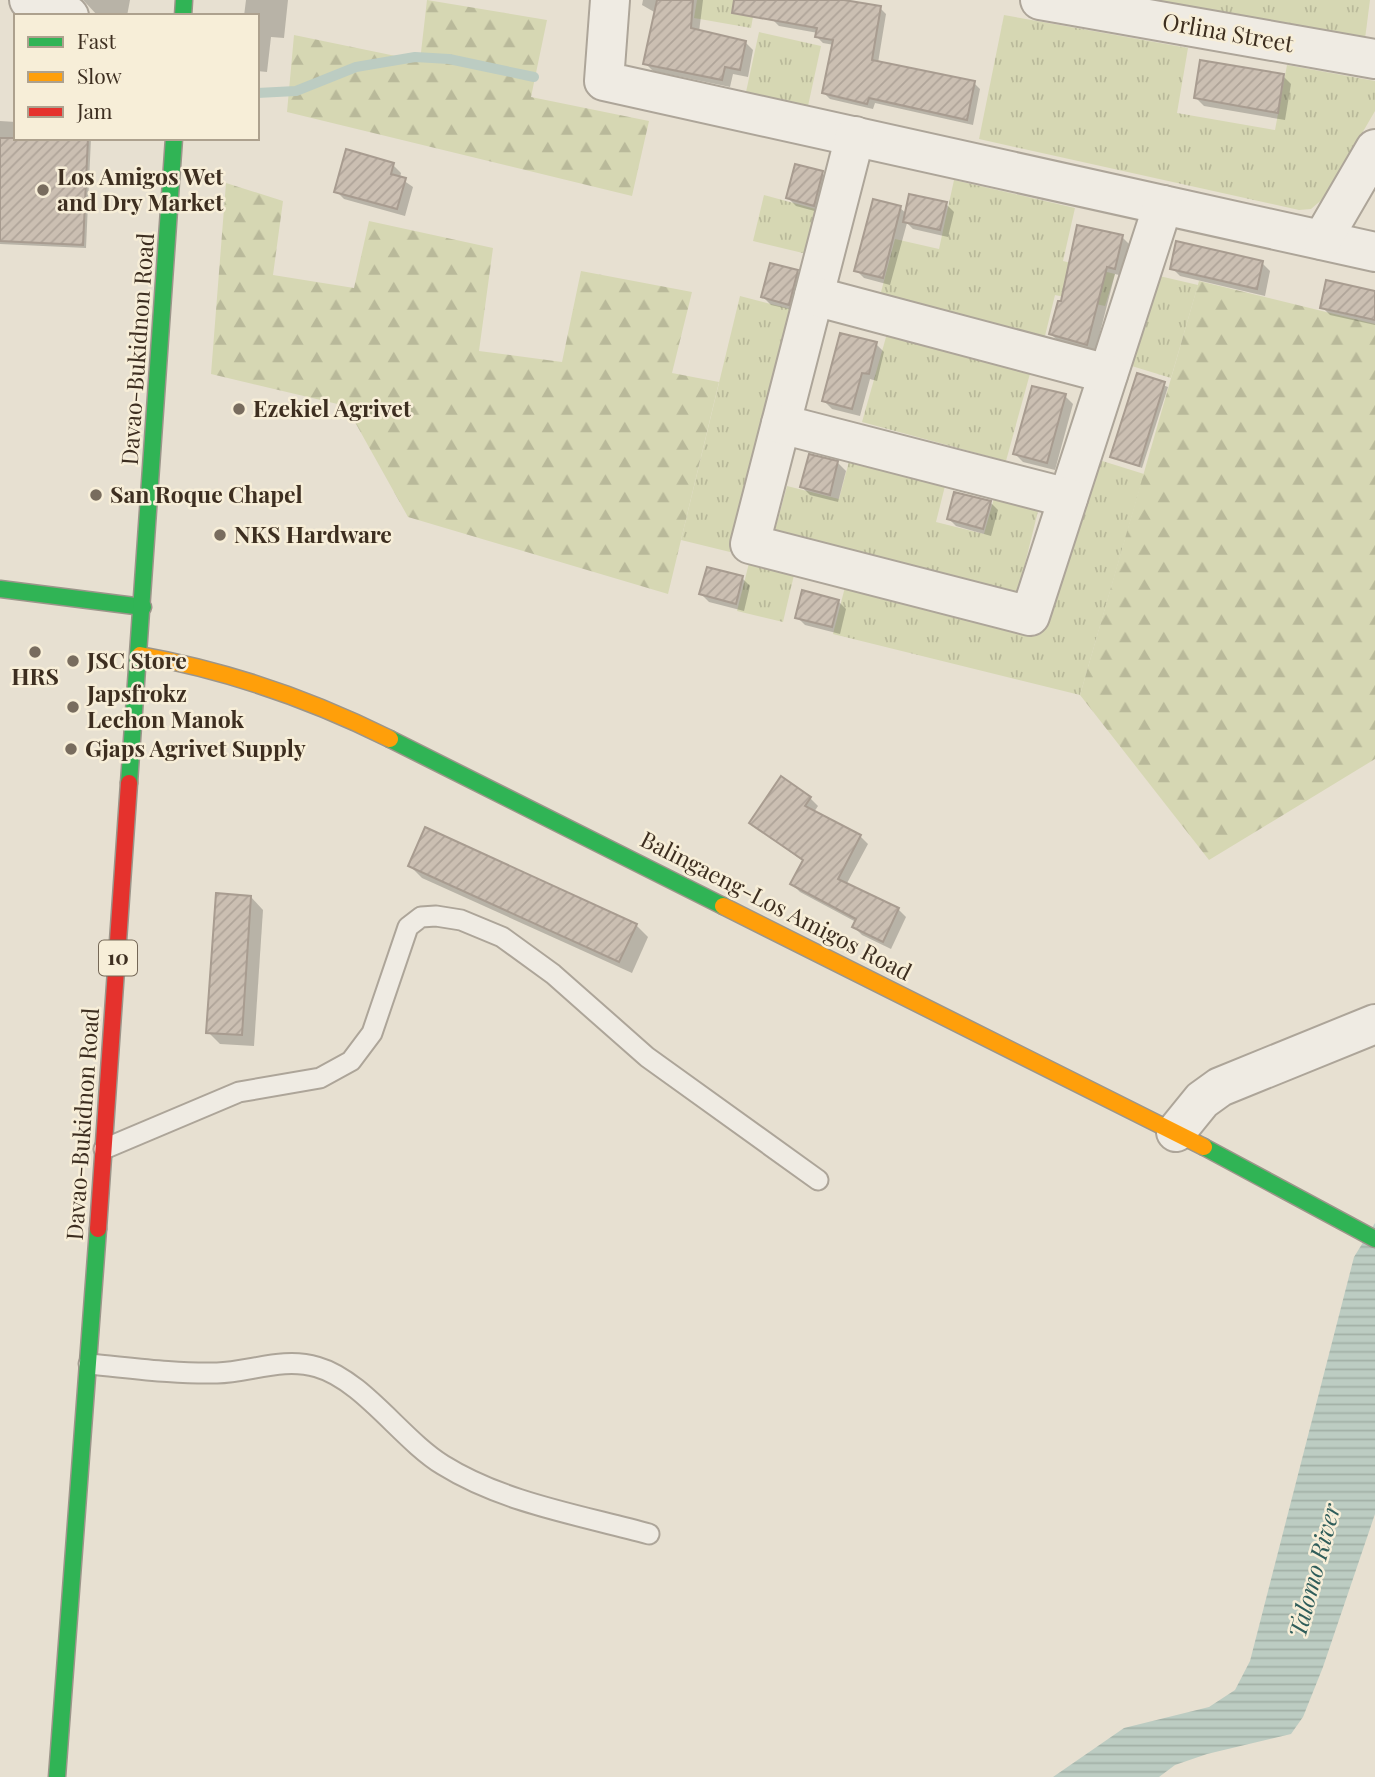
<svg xmlns="http://www.w3.org/2000/svg" width="1375" height="1777" font-family="'Playfair Display',serif">
<style>
.grass{fill:url(#grass-tufts)}
.forest{fill:url(#forest-firs)}
.water{fill:url(#water-rules)}
.shadow{fill:#0003}
.lines{fill:none;stroke-linecap:round;stroke-linejoin:round}
.stream{stroke:#bcccc2;stroke-width:10}
.building{fill:url(#building-hatch);stroke:#a89c90;stroke-width:2}
.lane-casing{stroke:#ada599;stroke-width:23}
.street-casing{stroke:#ada599;stroke-width:42}
.fast-casing{stroke:#9c958a;stroke-width:19}
.slow-casing{stroke:#9c958a;stroke-width:19}
.jam-casing{stroke:#9c958a;stroke-width:19}
.lane{stroke:#efebe3;stroke-width:19}
.street{stroke:#efebe3;stroke-width:38}
.fast{stroke:#30b455;stroke-width:16}
.slow{stroke:#ff9f0a;stroke-width:16}
.jam{stroke:#e5322d;stroke-width:16}
.poi-dot{fill:#786c5e;stroke:#f7eed8;stroke-width:2.5}
.labels{text-anchor:middle;stroke-width:5;stroke-linejoin:round;paint-order:stroke}
.shield{fill:#f7eed8;stroke:#756857;stroke-width:2}
.shield-label{font-size:21px;font-weight:bold;fill:#3d2e20}
.street-label{font-size:23px;fill:#3d2e20;stroke:#f7eed8}
.poi-label{font-size:23px;font-weight:bold;fill:#3d2e20;stroke:#f7eed8;text-anchor:start}
.water-label{font-size:24px;font-style:italic;fill:#2f5d5a;stroke:#f7eed8}
</style>
<defs>
<pattern id="grass-tufts" width="24" height="20" patternUnits="userSpaceOnUse" patternTransform="scale(1.75)"><rect width="24" height="20" fill="#d6d7b3"/><path d="M3 7l-1-3M5 7V3M7 7l1-3M15 17l-1-3M17 17v-4M19 17l1-3" fill="none" stroke="#b9b99a"/></pattern>
<pattern id="forest-firs" width="22" height="20" patternUnits="userSpaceOnUse" patternTransform="scale(1.75)"><rect width="22" height="20" fill="#d6d7b3"/><path d="M5 1l3.5 6h-7zM16 11l3.5 6h-7z" fill="#b9b99a"/></pattern>
<pattern id="water-rules" width="6" height="5" patternUnits="userSpaceOnUse" patternTransform="scale(1.75)"><rect width="6" height="5" fill="#bcccc2"/><path d="M0 2.5h6" fill="none" stroke="#a2b0a6"/></pattern>
<pattern id="building-hatch" width="6" height="6" patternUnits="userSpaceOnUse" patternTransform="scale(1.75)"><rect width="6" height="6" fill="#cbbfb2"/><path d="M-1 1l2-2M0 6l6-6M5 7l2-2" fill="none" stroke="#afa499"/></pattern>
</defs>
<rect width="100%" height="100%" fill="#e7e0d1"/>
<g class="grass">
<polygon points="697,0 756,0 751,28 694,18"/>
<polygon points="1149,0 1370,0 1365,39"/>
<polygon points="1004,15 1188,48 1177,113 1275,130 1287,65 1375,81 1375,111 1325,197 1311,209 1299,210 979,139"/>
<polygon points="759,32 821,46 808,106 746,92"/>
<polygon points="954,180 1075,208 1063,261 1115,274 1105,306 1055,295 1044,340 880,296 895,239 939,249"/>
<polygon points="764,195 819,210 807,254 753,241"/>
<polygon points="1155,275 1198,285 1171,378 1125,364"/>
<polygon points="740,296 794,310 730,552 681,540"/>
<polygon points="888,330 1031,370 1006,461 862,422"/>
<polygon points="851,454 947,478 936,522 984,534 996,491 1040,503 1018,592 775,530 787,486 839,499"/>
<polygon points="1096,459 1144,474 1080,695 833,634 845,587 1040,635"/>
<polygon points="749,563 794,575 783,622 737,611"/>
</g>
<g class="forest">
<polygon points="427,0 547,20 531,97 649,121 632,196 287,112 294,35 420,61"/>
<polygon points="226,183 283,201 273,275 354,288 369,221 493,248 479,351 562,362 581,271 692,292 672,373 719,382 668,594 408,517 346,406 211,374"/>
<polygon points="1199,281 1375,324 1375,759 1209,860 1080,695"/>
</g>
<polygon class="water" points="1375,1223 1375,1514 1323,1667 1303,1717 1291,1734 1207,1754 1175,1765 1159,1777 1053,1777 1124,1728 1209,1707 1235,1690 1250,1661 1354,1257"/>
<g class="shadow">
<polygon points="83,0 130,0 127,16 98,16"/>
<polygon points="246,0 288,0 284,38 271,37 267,72 257,71 257,16 244,16"/>
<polygon points="643,0 703,0 699,32 745,42 753,50 748,77 733,74 730,87 653,71 645,63 656,13 642,5"/>
<polygon points="776,0 823,0 880,8 886,14 878,63 974,83 980,89 973,125 875,103 873,109 830,99 824,93 834,45 823,43 817,37 818,33 779,26 772,19"/>
<polygon points="1283,76 1291,84 1285,120 1204,106 1196,98"/>
<polygon points="0,121 16,122 16,138 91,138 86,248 0,244"/>
<polygon points="393,165 401,173 400,178 413,187 405,216 344,199 336,191"/>
<polygon points="822,173 830,181 822,213 796,206 788,198"/>
<polygon points="946,204 954,212 948,237 913,229 907,223 890,285 864,278 856,270 900,208 907,214"/>
<polygon points="1122,237 1130,245 1123,276 1115,274 1095,352 1059,342 1051,334 1062,304"/>
<polygon points="1262,263 1270,271 1265,296 1180,276 1172,268"/>
<polygon points="797,271 805,279 797,311 771,305 763,297"/>
<polygon points="1375,292 1375,325 1330,315 1322,307"/>
<polygon points="876,344 884,352 877,381 870,379 860,416 832,409 824,401"/>
<polygon points="1138,375 1168,387 1142,468 1112,456"/>
<polygon points="1065,396 1073,404 1055,470 1023,462 1015,454"/>
<polygon points="810,456 838,463 846,471 838,502 810,495 802,487"/>
<polygon points="990,502 998,510 991,536 956,526 948,518"/>
<polygon points="742,578 750,586 744,611 709,602 701,594"/>
<polygon points="838,601 846,609 840,634 805,625 797,617"/>
<polygon points="810,798 818,806 814,812 860,836 868,844 846,885 898,909 906,917 891,949 862,935 854,927 856,922 800,892 792,884 804,862 751,823"/>
<polygon points="410,866 636,925 648,937 632,973 422,878"/>
<polygon points="251,897 263,910 254,1046 220,1044 208,1032"/>
</g>
<g class="lines">
<polyline class="stream" points="257,93 296,91 356,67 415,57 449,59 534,77"/>
</g>
<g class="building">
<polygon points="657,0 693,0 691,28 746,41 740,70 725,67 722,80 643,64"/>
<polygon points="734,0 844,0 881,6 872,60 975,81 967,120 869,98 867,104 822,93 833,40 815,37 817,28 732,13"/>
<polygon points="1200,60 1284,74 1278,113 1194,98"/>
<polygon points="0,138 88,138 83,245 0,241"/>
<polygon points="346,149 394,163 391,174 406,178 397,209 334,192"/>
<polygon points="795,164 823,171 814,206 786,198"/>
<polygon points="909,194 947,202 940,230 903,222"/>
<polygon points="873,199 901,206 883,278 854,271"/>
<polygon points="1077,225 1123,235 1115,269 1107,267 1087,345 1049,334 1058,301 1061,301"/>
<polygon points="1176,241 1263,261 1257,289 1170,269"/>
<polygon points="770,263 798,270 789,305 761,297"/>
<polygon points="1326,280 1375,291 1375,320 1320,308"/>
<polygon points="840,333 877,342 869,374 862,373 852,409 822,401"/>
<polygon points="1137,373 1165,382 1139,466 1110,457"/>
<polygon points="1032,386 1066,394 1047,463 1013,454"/>
<polygon points="809,454 838,461 830,495 800,487"/>
<polygon points="954,492 991,501 983,529 947,519"/>
<polygon points="707,567 743,576 736,604 699,594"/>
<polygon points="802,590 839,600 832,627 795,618"/>
<polygon points="781,776 811,797 805,806 861,835 838,879 899,908 883,942 852,927 856,919 790,884 803,860 749,823"/>
<polygon points="425,827 637,924 619,962 408,866"/>
<polygon points="216,893 251,896 242,1035 206,1033"/>
</g>
<g class="lines">
<g class="lane-casing">
<g id="lane">
<polyline points="104,1149 239,1092 320,1078 351,1061 372,1033 408,927 421,917 436,916 461,920 502,937 553,974 647,1057 818,1180"/>
<path d="M89 1364C132 1368 174 1374 217 1373 250 1372 283 1357 317 1367 363 1380 402 1440 443 1465 504 1503 580 1515 649 1534"/>
</g>
</g>
<g class="street-casing">
<g id="street">
<polyline points="29,0 69,16"/>
<polyline points="610,0 604,81 1375,252"/>
<polyline points="1040,0 1375,59"/>
<polyline points="855,136 750,544 1030,616 1163,205"/>
<polyline points="1322,240 1375,149"/>
<polyline points="814,296 1108,374"/>
<polyline points="781,424 1068,498"/>
<polyline points="1176,1132 1202,1100 1220,1087 1375,1024"/>
</g>
</g>
<g class="fast-casing">
<g id="fast">
<polyline points="183,16 184,0"/>
<polyline points="0,589 143,607"/>
<polyline points="390,739 723,906"/>
<polyline points="129,783 174,138"/>
<polyline points="1204,1147 1375,1239"/>
<polyline points="57,1777 98,1229"/>
</g>
</g>
<g class="slow-casing">
<g id="slow">
<path d="M140 655C229 671 310 699 390 739"/>
<polyline points="723,906 1204,1147"/>
</g>
</g>
<g class="jam-casing">
<polyline id="jam" points="98,1229 129,783"/>
</g>
<use href="#lane" class="lane"/>
<use href="#street" class="street"/>
<use href="#fast" class="fast"/>
<use href="#slow" class="slow"/>
<use href="#jam" class="jam"/>
</g>
<g class="poi-dot">
<circle cx="43" cy="190" r="7"/>
<circle cx="239" cy="409" r="7"/>
<circle cx="96" cy="495" r="7"/>
<circle cx="220" cy="535" r="7"/>
<circle cx="35" cy="652" r="7"/>
<circle cx="73" cy="661" r="7"/>
<circle cx="73" cy="707" r="7"/>
<circle cx="71" cy="749" r="7"/>
</g>
<g class="labels">
<rect class="shield" x="99" y="940.5" width="38" height="35" rx="5"/>
<g class="shield-label">
<text x="118" y="965">10</text>
</g>
<g class="street-label">
<text transform="translate(1228 33) rotate(10)" y="8">Orlina Street</text>
<text transform="translate(138 349) rotate(-86)" y="8">Davao-Bukidnon Road</text>
<text transform="translate(776 906) rotate(27)" y="8">Balingaeng-Los Amigos Road</text>
<text transform="translate(83 1124) rotate(-86)" y="8">Davao-Bukidnon Road</text>
</g>
<g class="poi-label">
<text x="57" y="185">Los Amigos Wet<tspan x="57" dy="26">and Dry Market</tspan></text>
<text x="253" y="417">Ezekiel Agrivet</text>
<text x="110" y="503">San Roque Chapel</text>
<text x="234" y="543">NKS Hardware</text>
<text x="87" y="669">JSC Store</text>
<text x="35" y="685" text-anchor="middle">HRS</text>
<text x="87" y="702">Japsfrokz<tspan x="87" dy="26">Lechon Manok</tspan></text>
<text x="85" y="757">Gjaps Agrivet Supply</text>
</g>
<g class="water-label">
<text transform="translate(1315 1571) rotate(-75)" y="8">Talomo River</text>
</g>
</g>
<rect x="14" y="14" width="245" height="126" fill="#f7eed8" stroke="#ada18e" stroke-width="2"/>
<rect x="28" y="37" width="35" height="10" fill="#30b455" stroke="#ada18e" stroke-width="2"/>
<text x="77" y="49" font-size="21" fill="#3d2e20">Fast</text>
<rect x="28" y="72" width="35" height="10" fill="#ff9f0a" stroke="#ada18e" stroke-width="2"/>
<text x="77" y="84" font-size="21" fill="#3d2e20">Slow</text>
<rect x="28" y="107" width="35" height="10" fill="#e5322d" stroke="#ada18e" stroke-width="2"/>
<text x="77" y="119" font-size="21" fill="#3d2e20">Jam</text>
</svg>
